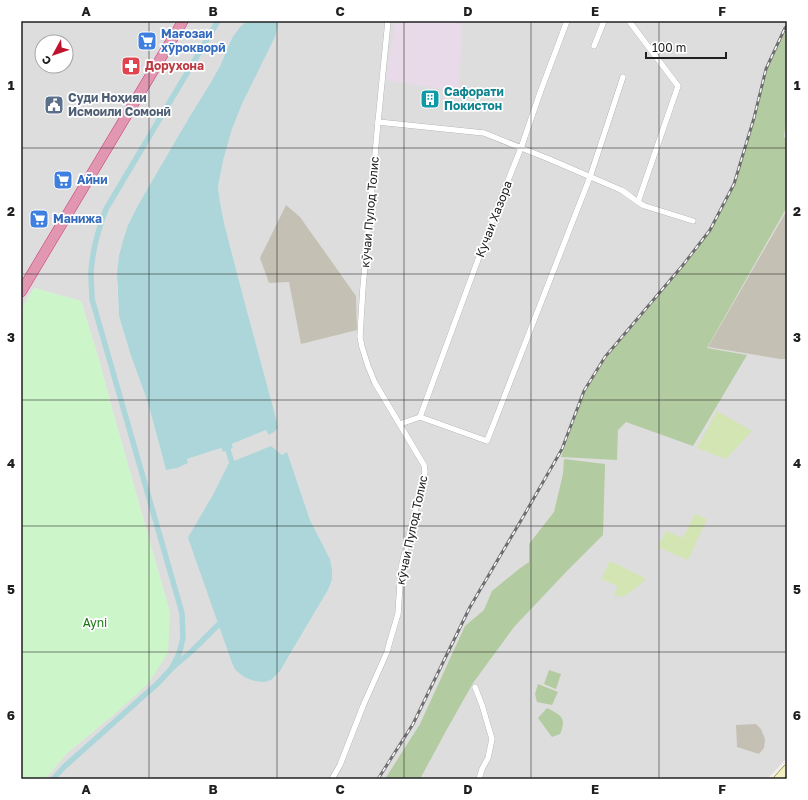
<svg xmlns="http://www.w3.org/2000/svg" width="808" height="800" font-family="'Golos Text',sans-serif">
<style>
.residential{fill:#dedddd;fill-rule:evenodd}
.industrial{fill:#e8dae8}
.construction{fill:#c4c1b4}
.grass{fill:#d3e5b3}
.forest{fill:#b3cba0}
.park{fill:#ccf5c9}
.water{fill:#acd6d9}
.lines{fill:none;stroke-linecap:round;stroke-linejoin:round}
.canal{stroke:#acd6d9;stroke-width:5.5}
.street-casing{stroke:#9d9d9d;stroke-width:6}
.secondary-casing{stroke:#6f6b0f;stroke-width:9}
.highway-casing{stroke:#cb3780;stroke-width:11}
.street{stroke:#fff;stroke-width:5.5}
.secondary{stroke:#f4efc1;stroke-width:8}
.highway{stroke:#e097af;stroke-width:10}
.rail-casing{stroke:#6e6e6e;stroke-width:3}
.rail{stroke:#fff;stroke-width:1.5;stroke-dasharray:4.5;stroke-linecap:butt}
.grid{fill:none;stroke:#202020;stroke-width:1;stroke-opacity:0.55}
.labels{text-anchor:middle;stroke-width:3.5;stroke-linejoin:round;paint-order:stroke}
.shop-label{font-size:12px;font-weight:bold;fill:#366cbe;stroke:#fff;text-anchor:start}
.health-label{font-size:12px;font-weight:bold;fill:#be3a42;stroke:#fff;text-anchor:start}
.culture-label{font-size:12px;font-weight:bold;fill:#0d838f;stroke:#fff;text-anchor:start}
.service-label{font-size:12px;font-weight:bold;fill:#4e5e75;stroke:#fff;text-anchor:start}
.street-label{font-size:12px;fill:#202020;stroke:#fff}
.park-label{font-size:12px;fill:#1c7616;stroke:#fff}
.neatline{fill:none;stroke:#202020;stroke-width:1.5}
.grid-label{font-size:13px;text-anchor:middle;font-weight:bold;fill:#202020}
</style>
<rect width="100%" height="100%" fill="#f0ece8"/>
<path class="residential" d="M21 21H247L232 38 220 66 211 82 187 121 138 205 128 225 124 237 119 255 118 264 117 285 119 316 130 353 148 403 163 460 188 463 187 459 221 448 223 452 233 448 232 444 266 430 267 435 278 428 277 422 243 296 224 223 220 202 218 187 223 161 232 129 242 104 275 37 279 21H787V758L767 779H45L68 752 117 712 170 613 113 412 99 360 81 301 34 288 21 310ZM42 42H66V66H42ZM287 453 310 520 330 559 332 569V580L328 590 288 658 275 678 233 666 236 663 193 538 235 463 282 455Z"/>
<polygon class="industrial" points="395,21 455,21 462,26 459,92 386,80"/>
<g class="construction">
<polygon points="286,205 300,217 356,296 357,330 301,344 289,282 269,283 260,258"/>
<polygon points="787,210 787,359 780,359 708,347"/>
<polygon points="756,724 761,729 765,739 764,748 759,754 737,747 736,725"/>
</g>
<g class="grass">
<polygon points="717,411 752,431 726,459 697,448"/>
<polygon points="695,514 707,519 688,560 658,547 666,531 683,538"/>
<polygon points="610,561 643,577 646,579 635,589 623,597 614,595 618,586 601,579"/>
</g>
<g class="forest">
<polygon points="787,28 787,111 784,137 787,139 787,207 707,348 747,355 693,446 626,422 618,430 617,460 561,457 585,391 607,357 684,266 711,230 735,184 767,70"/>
<polygon points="564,459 605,464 603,535 566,572 514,627 473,683 446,731 420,779 385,779 420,724 465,626 484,610 492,591 519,569 529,562 529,544 554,512 563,474"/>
<polygon points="549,670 561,674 556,689 544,684"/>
<polygon points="538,684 558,692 552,705 537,702 535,694"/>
<path d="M547 708C561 715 567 718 560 734L552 737 538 718Z"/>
</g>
<polygon class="park" points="34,288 81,301 99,360 113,412 170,613 168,653 148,684 117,712 68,752 45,779 21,779 21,310"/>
<g class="water">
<polygon points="247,21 279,21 275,37 242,104 232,129 223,161 218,187 220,202 224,223 243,296 277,422 278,428 274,432 268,435 266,430 232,444 233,448 223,452 221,448 187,459 188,463 177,468 166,470 148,403 130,353 119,316 117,274 119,255 124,237 128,225 138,205 187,121 211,82 220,66 232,38 240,27"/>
<path d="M271 446 282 455 287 452 310 520 330 559 332 569V580L328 590 280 671C276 675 274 679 268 681 257 685 238 676 233 666L236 663 193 538 234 463V461Z"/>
</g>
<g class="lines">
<g class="canal">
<polyline points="228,450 232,463 216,495 191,538 235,663 240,668"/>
<polyline points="172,668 192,651 220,623"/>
<path d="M53 779 64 767 157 684 171 669 179 654 183 638 182 613 92 299C92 290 91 282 91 273 92 251 98 230 106 209L218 21"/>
</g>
<g class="street-casing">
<g id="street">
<polyline points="629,21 678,86 638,202"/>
<polyline points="594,46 604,21"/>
<path d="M378 122 484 133 549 159 621 190C630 195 636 202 645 206L693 221"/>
<polyline points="420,417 497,208 521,148 541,90 567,21"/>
<polyline points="400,424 420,417 487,441 590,177 623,77"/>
<polyline points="475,687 482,705 492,739 488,758 482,769 479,779"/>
<polyline points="332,779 340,765 363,706 387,652 390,641 398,614 401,568 425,472 424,465 375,383 368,366 362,347 360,337 361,319 363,287 378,122 388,21"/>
</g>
</g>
<g class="secondary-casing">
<polyline id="secondary" points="778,779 787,769"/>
</g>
<g class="highway-casing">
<polyline id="highway" points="21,292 183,21"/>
</g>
<use href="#street" class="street"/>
<use href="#secondary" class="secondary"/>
<use href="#highway" class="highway"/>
<g class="rail-casing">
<polyline id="rail" points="378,779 413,724 470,607 523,517 562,449 584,391 605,357 683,265 710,230 734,184 754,118 766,69 785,28 787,26"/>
</g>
<use href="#rail" class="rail"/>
</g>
<path class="grid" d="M149 21V779M277 21V779M404 21V779M531 21V779M659 21V779M21 148H787M21 274H787M21 400H787M21 526H787M21 652H787"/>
<defs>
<g id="supermarket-square" transform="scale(1)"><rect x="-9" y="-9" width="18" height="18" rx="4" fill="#3f7fe0" stroke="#fff"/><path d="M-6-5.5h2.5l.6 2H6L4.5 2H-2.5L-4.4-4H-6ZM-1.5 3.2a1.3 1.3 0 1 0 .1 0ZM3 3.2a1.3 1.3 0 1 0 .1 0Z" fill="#fff"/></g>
<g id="pharmacy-square" transform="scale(1)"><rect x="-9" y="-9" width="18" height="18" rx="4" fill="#e0444e" stroke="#fff"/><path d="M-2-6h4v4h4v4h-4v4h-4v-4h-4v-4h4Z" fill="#fff"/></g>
<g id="building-square" transform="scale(1)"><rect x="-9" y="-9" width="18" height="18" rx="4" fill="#0f9aa8" stroke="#fff"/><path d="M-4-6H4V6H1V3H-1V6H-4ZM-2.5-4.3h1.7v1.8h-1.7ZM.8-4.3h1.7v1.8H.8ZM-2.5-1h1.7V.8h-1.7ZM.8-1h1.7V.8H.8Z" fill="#fff"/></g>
<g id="civic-square" transform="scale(1)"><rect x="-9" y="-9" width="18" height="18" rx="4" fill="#5c6f8a" stroke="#fff"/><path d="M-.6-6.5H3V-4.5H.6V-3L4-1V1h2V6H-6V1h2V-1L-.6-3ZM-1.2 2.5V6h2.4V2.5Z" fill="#fff"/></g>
</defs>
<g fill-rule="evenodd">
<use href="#supermarket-square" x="147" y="41"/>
<use href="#pharmacy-square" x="131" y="66"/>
<use href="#building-square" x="430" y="99"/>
<use href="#civic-square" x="54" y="105"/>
<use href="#supermarket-square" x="63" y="180"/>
<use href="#supermarket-square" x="39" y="219"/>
</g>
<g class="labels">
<g class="shop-label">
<text x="161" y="38">Мағозаи<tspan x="161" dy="14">хӯрокворӣ</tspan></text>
<text x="77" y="184">Айни</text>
<text x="53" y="223">Манижа</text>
</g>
<g class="health-label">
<text x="145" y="70">Дорухона</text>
</g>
<g class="culture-label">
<text x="444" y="96">Сафорати<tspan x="444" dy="14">Покистон</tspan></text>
</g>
<g class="service-label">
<text x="68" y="102">Суди Ноҳияи<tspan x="68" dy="14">Исмоили Сомонӣ</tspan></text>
</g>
<g class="street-label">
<text transform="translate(370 212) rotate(-85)" y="4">кӯчаи Пулод Толис</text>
<text transform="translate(494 219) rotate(-69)" y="4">Кучаи Хазора</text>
<text transform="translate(412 530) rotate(-78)" y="4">кӯчаи Пулод Толис</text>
</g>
<g class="park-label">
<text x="95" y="627">Ayni</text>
</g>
</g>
<rect width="808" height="800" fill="none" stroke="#ffffff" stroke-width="44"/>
<g transform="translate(54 54) rotate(230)"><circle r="19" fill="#ffffff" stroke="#a6a6a6"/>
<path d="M0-3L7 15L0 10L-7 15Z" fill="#be132c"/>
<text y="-6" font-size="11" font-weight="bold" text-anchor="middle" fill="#202020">С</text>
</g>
<path d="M646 52v6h80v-6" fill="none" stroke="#202020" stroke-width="2"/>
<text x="652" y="52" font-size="12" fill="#202020" stroke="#ffffff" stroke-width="3" paint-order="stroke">100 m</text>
<rect x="22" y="22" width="764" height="756" class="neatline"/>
<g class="grid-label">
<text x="86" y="16">A</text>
<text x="213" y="16">B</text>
<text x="340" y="16">C</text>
<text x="468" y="16">D</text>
<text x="595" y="16">E</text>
<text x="722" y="16">F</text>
<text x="11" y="90">1</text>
<text x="797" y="90">1</text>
<text x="11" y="216">2</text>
<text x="797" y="216">2</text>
<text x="11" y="342">3</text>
<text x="797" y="342">3</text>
<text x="11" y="468">4</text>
<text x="797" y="468">4</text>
<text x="11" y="594">5</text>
<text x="797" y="594">5</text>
<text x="11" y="720">6</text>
<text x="797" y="720">6</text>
<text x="86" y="794">A</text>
<text x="213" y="794">B</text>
<text x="340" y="794">C</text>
<text x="468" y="794">D</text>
<text x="595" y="794">E</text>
<text x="722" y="794">F</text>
</g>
</svg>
